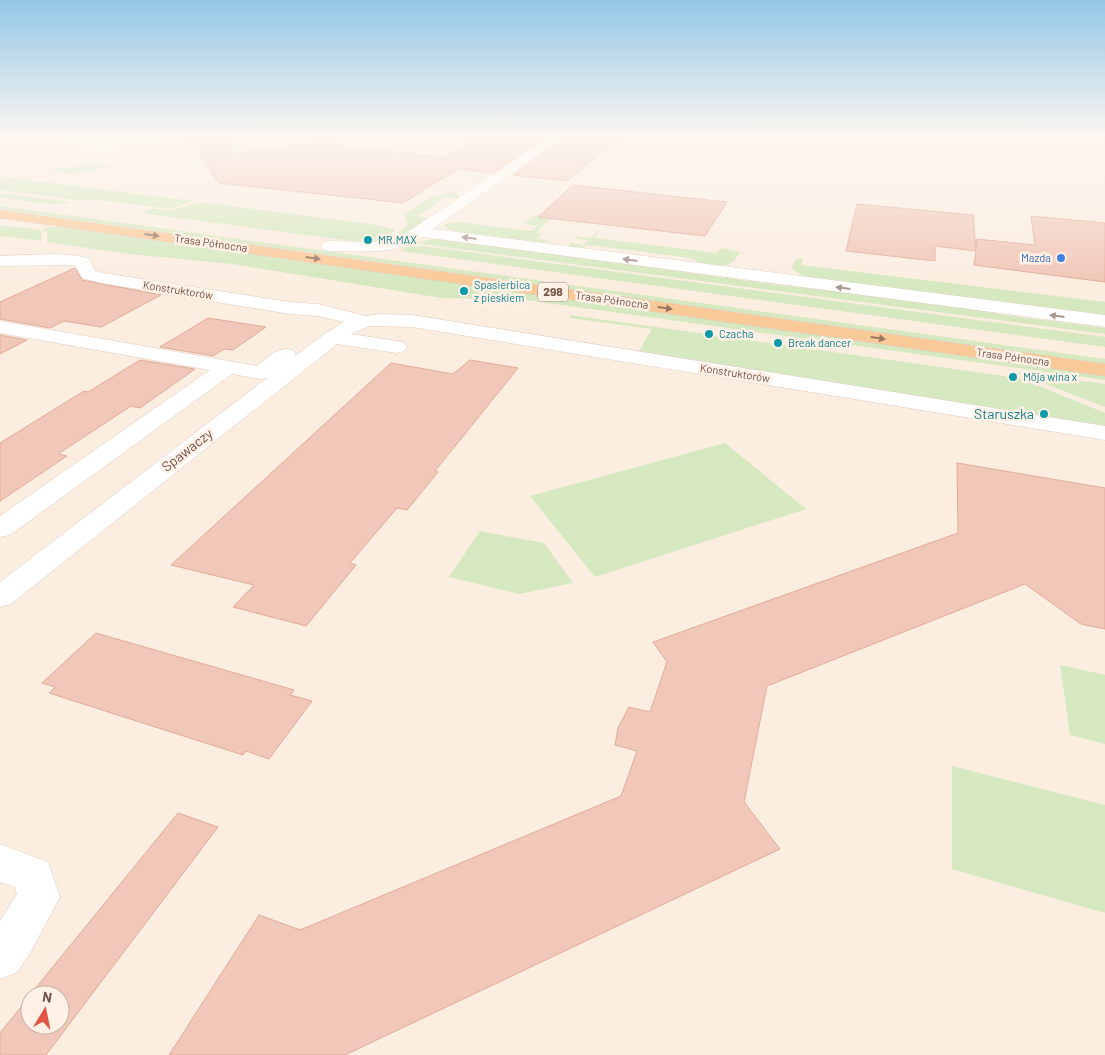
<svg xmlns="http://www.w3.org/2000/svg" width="1105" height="1055" font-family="Barlow,sans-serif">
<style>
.green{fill:#d5e8bf}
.building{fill:#f0c7b8;stroke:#e2ab99}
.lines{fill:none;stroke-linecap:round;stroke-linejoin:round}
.street-casing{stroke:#e1cabf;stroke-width:1}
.primary-casing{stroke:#d7cecc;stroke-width:1}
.street{fill:#fff;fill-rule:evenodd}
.primary{fill:#fac998;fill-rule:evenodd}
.oneway{fill:#9a7560}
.oneway2{fill:#aa9791}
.culture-dot{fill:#0f9aa8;stroke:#fff1e5;stroke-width:2}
.shop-dot{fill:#3f7fe0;stroke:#fff1e5;stroke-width:2}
.labels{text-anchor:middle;stroke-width:5;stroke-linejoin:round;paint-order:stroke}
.far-culture-label{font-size:11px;fill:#0d838f;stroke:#fff1e5;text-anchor:start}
.far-street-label{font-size:11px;fill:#715148;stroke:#fff1e5}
.far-shop-label{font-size:11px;fill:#366cbe;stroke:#fff1e5;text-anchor:end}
.shield{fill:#fff1e5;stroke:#9c8177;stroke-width:1}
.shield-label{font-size:12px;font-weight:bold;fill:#715148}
.culture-label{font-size:14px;fill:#0d838f;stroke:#fff1e5;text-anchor:end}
.street-label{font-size:14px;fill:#715148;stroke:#fff1e5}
</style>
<rect width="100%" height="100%" fill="#fbede0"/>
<g class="green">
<polygon points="93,163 114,166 72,174 49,170"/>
<polygon points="0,177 5,177 193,201 170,209 99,200 76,200 0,190"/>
<polygon points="454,192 458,195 459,198 445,197 418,216 430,219 399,239 397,238 399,232 408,225 404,214 431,197"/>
<path d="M0 193 71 202C52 207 20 200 0 197Z"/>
<polygon points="201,202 377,225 395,230 387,237 386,241 359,242 143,213 153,208 169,211"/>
<polygon points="0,206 1105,359 1105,364 0,209"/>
<polygon points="534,215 552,217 536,233 559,234 542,234 537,239 550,241 541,243 459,233 448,229 444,224 457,222 531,231 537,226 524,224"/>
<polygon points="0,225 41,230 42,241 0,236"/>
<polygon points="49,227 62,227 1105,376 1105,380 518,299 442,298 232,264 121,253 47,242 47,233 42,230"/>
<path d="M598 231 595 238 716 253 721 248 740 252C729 273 709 269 691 258L590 245 583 246 587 249 572 248 569 245 571 243 583 245 588 240 574 238 575 236 591 238Z"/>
<polygon points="440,238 784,286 854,292 952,305 997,314 1105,328 1105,334 413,243"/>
<polygon points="422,246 1105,337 1105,347 400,251 406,247"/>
<polygon points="803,258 801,265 1105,302 1105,318 807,278 791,268 796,259"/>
<polygon points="570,315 1004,376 1017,380 1019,378 1105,413 1105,426 639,351 652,329 570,318"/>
<polygon points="1015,372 1105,384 1105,407"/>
<polygon points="725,443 806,509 595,577 530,496"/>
<polygon points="480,531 544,543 573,583 519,594 449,577"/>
<polygon points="1060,665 1105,675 1105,744 1070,735"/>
<polygon points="952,766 1105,805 1105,913 952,869"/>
</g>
<g class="building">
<polygon points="221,135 235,153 334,141 344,147 445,157 483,135 549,135 493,173 458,169 403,203 219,183 189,139"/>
<polygon points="568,135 623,135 567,181 513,175"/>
<polygon points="573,185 653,194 727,202 705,236 538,217"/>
<polygon points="857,204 973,215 976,249 977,239 1035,245 1031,216 1105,223 1105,282 974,265 976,251 935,246 935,261 846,251"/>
<polygon points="75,268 82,280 161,295 101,327 64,321 50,328 0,319 0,302"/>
<polygon points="208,318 266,327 233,350 224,349 213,356 160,347"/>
<polygon points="0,335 27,340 0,354"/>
<polygon points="140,360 195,369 140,408 131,406 58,454 67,456 0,501 0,443 84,391 88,392"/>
<polygon points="470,360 518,368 435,471 438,472 407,510 397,508 350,563 356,565 306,626 233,607 254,585 171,565 391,363 453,374"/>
<polygon points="957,463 1105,488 1105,629 1081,624 1025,584 767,686 744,802 780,849 345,1055 169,1055 259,915 300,930 621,796 637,751 615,745 618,728 629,707 650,712 667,662 653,642 958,533"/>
<polygon points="96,633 294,690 290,695 312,701 269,759 246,751 243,755 49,693 55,687 42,683"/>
<polygon points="178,813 218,827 46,1055 0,1055 0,1033 30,996 30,1025 60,1025 60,995 30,995"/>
</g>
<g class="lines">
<g class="street-casing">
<g id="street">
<path d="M68 135H80L81 142H109L148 135H172L170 137C138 145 103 155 71 146Z"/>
<path d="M552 135H566L433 229 1105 315V327L422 237C395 256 361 251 329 251L323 249 321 246 323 243 329 241 375 242 399 238Z"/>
<path d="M52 254 72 255 89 258 95 271 103 273 290 302 318 304 366 316 380 314 412 315 1105 426V440L412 327 370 326 351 334 397 341 404 343 407 347 404 351 397 353 337 344 11 604 0 607V582L267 378 261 379 232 374 10 535 0 537V516L210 370 0 333V321L257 366C268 357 278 346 293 350L296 354 294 357 326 333 344 322 318 316 290 314 101 283 82 278 76 266 72 265 0 266V256Z"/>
<polygon points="0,844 48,862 60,897 28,957 16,973 0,979 0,921 17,894 15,887 0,882"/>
</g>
</g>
<g class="primary-casing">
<polygon id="primary" points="0,210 1105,364 1105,376 0,218"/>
</g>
<use href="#street" class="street"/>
<use href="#primary" class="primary"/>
</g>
<defs><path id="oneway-solid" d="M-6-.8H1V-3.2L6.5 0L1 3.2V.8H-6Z" transform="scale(1.25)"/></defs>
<g class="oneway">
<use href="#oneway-solid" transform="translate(152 235) rotate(8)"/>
<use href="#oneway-solid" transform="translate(313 258) rotate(8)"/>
<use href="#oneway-solid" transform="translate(665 308) rotate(8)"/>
<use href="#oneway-solid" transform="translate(878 338) rotate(8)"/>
</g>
<g class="oneway2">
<use href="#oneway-solid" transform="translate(469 238) rotate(-172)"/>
<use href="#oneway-solid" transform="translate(630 260) rotate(-172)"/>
<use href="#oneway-solid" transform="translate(843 288) rotate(-173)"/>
<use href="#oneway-solid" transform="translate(1057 316) rotate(-173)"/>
</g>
<linearGradient id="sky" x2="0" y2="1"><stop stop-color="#93c7e6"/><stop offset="0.48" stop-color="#fdf7f1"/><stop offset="1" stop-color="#fdf7f1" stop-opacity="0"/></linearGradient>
<rect width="1105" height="283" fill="url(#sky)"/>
<g class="culture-dot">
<circle cx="368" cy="240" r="5"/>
<circle cx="464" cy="291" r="5"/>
<circle cx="709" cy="334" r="5"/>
<circle cx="778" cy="343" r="5"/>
<circle cx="1013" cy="377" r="5"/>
<circle cx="1044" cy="414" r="5"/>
</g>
<circle class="shop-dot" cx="1061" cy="258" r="5"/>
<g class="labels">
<g class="far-culture-label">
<text x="378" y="244">MR.MAX</text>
<text x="474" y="289">Spasierbica<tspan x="474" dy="13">z pieskiem</tspan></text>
<text x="719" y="338">Czacha</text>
<text x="788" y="347">Break dancer</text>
<text x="1023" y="381">Möja wina x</text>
</g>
<g class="far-street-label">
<text transform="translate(211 243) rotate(8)" y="4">Trasa Północna</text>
<text transform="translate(178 290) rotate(9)" y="4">Konstruktorów</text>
<text transform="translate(612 300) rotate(8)" y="4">Trasa Północna</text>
<text transform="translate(1013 357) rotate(8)" y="4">Trasa Północna</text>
<text transform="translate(735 373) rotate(9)" y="4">Konstruktorów</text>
</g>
<g class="far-shop-label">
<text x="1051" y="262">Mazda</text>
</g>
<rect class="shield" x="538" y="282.5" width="30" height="19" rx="4"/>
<g class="shield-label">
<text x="553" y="296">298</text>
</g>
<g class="culture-label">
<text x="1034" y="419">Staruszka</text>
</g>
<g class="street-label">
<text transform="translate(187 450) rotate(-38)" y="5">Spawaczy</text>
</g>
</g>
<g transform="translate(45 1010) rotate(10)"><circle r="24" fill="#fff1e5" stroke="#c6b1a6"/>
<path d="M0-4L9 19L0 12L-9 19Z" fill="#e45546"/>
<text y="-8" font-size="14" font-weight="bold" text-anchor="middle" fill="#715148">N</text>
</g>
</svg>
